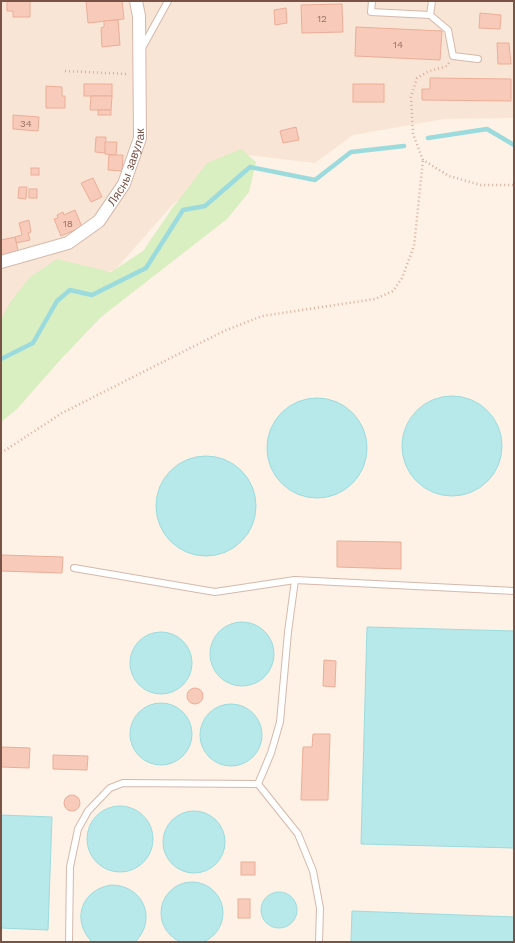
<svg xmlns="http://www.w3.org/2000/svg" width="515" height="943" font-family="'Work Sans',sans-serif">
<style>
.residential{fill:#f9e5d5}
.green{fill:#d9eec1}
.water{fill:#b7e9ea;stroke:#9cdbdd}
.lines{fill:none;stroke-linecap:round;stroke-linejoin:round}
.stream{stroke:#9cdbdd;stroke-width:4.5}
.building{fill:#f7cab9;stroke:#ebae98}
.service-casing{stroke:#d4b9ac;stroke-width:8}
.minor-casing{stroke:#d4b9ac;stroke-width:14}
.path{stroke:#dcad9c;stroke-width:2.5;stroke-dasharray:1 3;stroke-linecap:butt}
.service{stroke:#fff;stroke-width:6}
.minor{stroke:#fff;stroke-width:12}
.labels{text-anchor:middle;stroke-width:3;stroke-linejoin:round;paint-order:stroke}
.number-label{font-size:10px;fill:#997164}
.street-label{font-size:12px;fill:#7a5347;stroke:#fff6ed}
</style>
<rect width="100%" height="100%" fill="#fef1e5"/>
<polygon class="residential" points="1,1 514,1 514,118 444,119 353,135 315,163 247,155 173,204 115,270 57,281 1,346"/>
<polygon class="green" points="241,149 256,162 249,192 227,219 101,317 61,359 17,409 1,422 1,319 11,301 30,277 57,259 111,272 143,251 171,210 207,163"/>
<g class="water">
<circle cx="452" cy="446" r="50"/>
<circle cx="317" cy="448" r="50"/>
<circle cx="206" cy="506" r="50"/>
<circle cx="242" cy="654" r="32"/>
<polygon points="367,627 514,631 514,848 361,844"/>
<circle cx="161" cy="663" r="31"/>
<circle cx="161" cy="734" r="31"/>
<circle cx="231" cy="735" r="31"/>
<circle cx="120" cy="839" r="33"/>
<circle cx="194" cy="842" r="31"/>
<polygon points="1,815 52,817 48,930 1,928"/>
<circle cx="192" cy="913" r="31"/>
<path d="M111 885C143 885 158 919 135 942H92C71 920 81 890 111 885Z"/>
<circle cx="279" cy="910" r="18"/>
<polygon points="352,911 514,917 514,942 351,942"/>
</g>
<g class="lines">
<g class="stream">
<polyline points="428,138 487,129 514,145"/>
<polyline points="1,359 33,343 57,301 70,290 92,295 146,268 183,210 205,206 250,167 315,180 351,152 404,146"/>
</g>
</g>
<g class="building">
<polygon points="7,1 30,1 30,17 13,17 13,11 7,11"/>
<polygon points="86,1 122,1 124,19 88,23"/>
<polygon points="342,4 343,32 302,33 301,5"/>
<polygon points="286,8 287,23 275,25 274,10"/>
<polygon points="480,13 501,15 500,29 479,28"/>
<polygon points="118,20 120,45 102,47 101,28 104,27 104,21"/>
<polygon points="356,27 442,31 440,60 355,56"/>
<polygon points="497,43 509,43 511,64 498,64"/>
<polygon points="430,78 511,79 511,101 422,100 422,89 430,89"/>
<rect x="84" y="84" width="28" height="12"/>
<rect x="353" y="84" width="31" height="18"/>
<polygon points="46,86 62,87 62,96 65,96 65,108 46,108"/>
<polygon points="91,96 112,96 111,110 90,110"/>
<rect x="98" y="110" width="13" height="5"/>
<polygon points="13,115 39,117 38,131 13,129"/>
<polygon points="296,127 299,140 283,143 280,131"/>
<polygon points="96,137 106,137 105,153 95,152"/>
<polygon points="105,142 117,142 116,155 105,154"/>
<polygon points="109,155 123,155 122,171 108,170"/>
<rect x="31" y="168" width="8" height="7"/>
<polygon points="93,178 102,197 91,202 81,183"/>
<polygon points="19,187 27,187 26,199 18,198"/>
<rect x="29" y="189" width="8" height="9"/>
<polygon points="75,210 82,227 61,236 54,219 58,218 57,215 63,212 64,215"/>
<polygon points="29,220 31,232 28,233 30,240 16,243 15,237 22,235 19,223"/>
<polygon points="15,237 19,255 1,259 1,240"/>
<polygon points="337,541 401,542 401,569 337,567"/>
<polygon points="1,555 63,557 62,573 1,571"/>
<polygon points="324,660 336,661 335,687 323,686"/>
<circle cx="195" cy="696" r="8"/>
<polygon points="313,734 330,734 328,800 301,800 303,747 312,747"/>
<polygon points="1,747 30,748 29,768 1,767"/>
<polygon points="53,755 88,756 87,770 53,769"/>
<circle cx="72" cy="803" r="8"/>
<rect x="241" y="862" width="14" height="13"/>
<rect x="238" y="899" width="12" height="19"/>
</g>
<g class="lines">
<g class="service-casing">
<g id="service">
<polyline points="372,1 371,12 430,15 448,30 453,56 478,59"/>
<polyline points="430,15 432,1"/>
<polyline points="142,48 168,1"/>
<polyline points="74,568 215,592 295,580 514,591"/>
<polyline points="258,784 271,753 280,722 288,632 295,580"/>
<polyline points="258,784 298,834 313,871 320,908 319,942"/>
<polyline points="69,942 70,867 78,829 88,811 110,788 123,783 258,784"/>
</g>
</g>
<g class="minor-casing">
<g id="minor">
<path id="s1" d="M1 262 68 243 99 221 124 184 140 138 139 16 136 1"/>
</g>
</g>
<g class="path">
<polyline points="449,63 447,66 429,71 417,78 411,97 413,134 423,160 449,176 481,185 514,185"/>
<polyline points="65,71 128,74"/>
<polyline points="1,453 62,413 224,331 262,316 375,299 393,291 402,278 414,246 423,160"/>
</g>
<use href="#service" class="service"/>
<use href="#minor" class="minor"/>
</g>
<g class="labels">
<g class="number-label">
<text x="322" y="22">12</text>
<text x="398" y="48">14</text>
<text x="26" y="127">34</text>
<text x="68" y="227">18</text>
</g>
<g class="street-label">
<text dy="4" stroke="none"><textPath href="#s1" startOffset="169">Лясны завулак</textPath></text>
</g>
</g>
<rect width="515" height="943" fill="none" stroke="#7a5347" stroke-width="4"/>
</svg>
